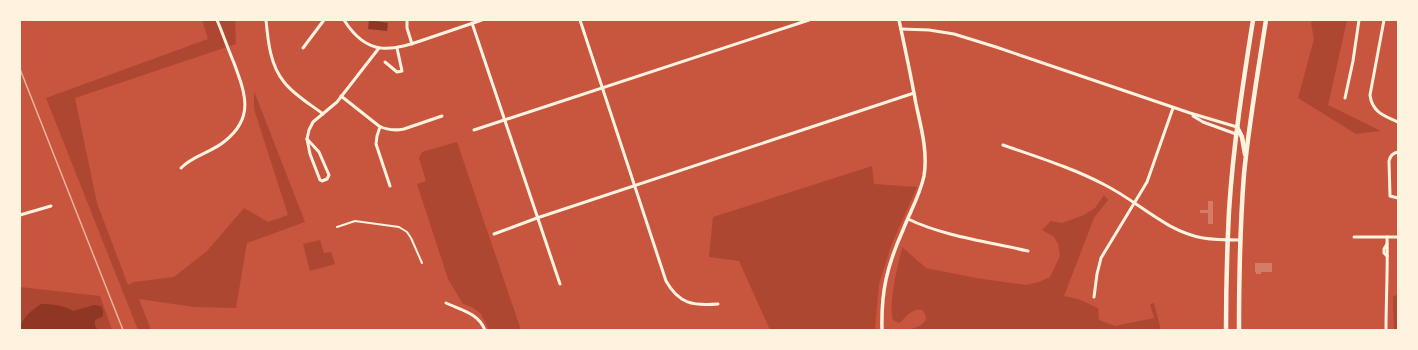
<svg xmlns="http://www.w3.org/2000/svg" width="1418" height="350" font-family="Raleway,sans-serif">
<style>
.green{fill:#ae4732}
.water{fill:#8f3625}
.building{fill:#d67c66}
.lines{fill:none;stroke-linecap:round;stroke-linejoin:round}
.pedestrian{stroke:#fff3e0;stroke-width:2}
.minor{stroke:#fff3e0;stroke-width:3}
.tertiary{stroke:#fff3e0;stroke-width:3.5}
.primary{stroke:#fff3e0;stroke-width:4.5}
.rail{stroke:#e9b49f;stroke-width:1.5}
</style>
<rect width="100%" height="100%" fill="#c8553d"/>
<g class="green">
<polygon points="202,20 235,20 236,44 75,98 97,203 128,285 134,282 174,277 207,251 244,208 268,222 288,215 254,109 254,91 305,222 247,243 236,308 194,307 139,299 151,330 138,330 46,98 208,39"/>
<polygon points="1313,20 1347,20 1328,105 1381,131 1356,134 1298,98 1314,39 1311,23"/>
<polygon points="457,142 521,330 489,330 481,314 472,307 463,304 448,279 417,184 426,181 419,158 422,152"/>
<polygon points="872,166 874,184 917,187 891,246 879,284 875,330 770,330 739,261 709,257 713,217"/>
<path d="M1104 195 1108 200 1094 218 1064 296 1078 299 1098 308 1099 320 1115 326 1154 318 1150 304 1154 303 1161 330H908C918 327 933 322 922 310 911 308 907 317 899 323L893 320C888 303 898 265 902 247L926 268 976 278 1026 285 1039 282 1050 277 1060 256 1058 244 1054 237 1042 230 1051 221 1062 223 1084 215 1095 208Z"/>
<polygon points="320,240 324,253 331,252 335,264 310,271 303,244"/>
<polygon points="20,287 100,296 112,330 20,330"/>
<polygon points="1398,294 1398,330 1394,330 1393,297"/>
</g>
<g class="water">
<polygon points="369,20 388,23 387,31 368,29"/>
<path d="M41 304C51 304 65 305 73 311L94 305 101 306 103 311V316L95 320V326L98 330H20C21 318 32 310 41 304Z"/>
</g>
<g class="building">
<polygon points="1208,201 1213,201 1213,224 1208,224 1208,213 1200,213 1200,210 1208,210"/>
<polygon points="1255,263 1272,263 1272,272 1261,272 1261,274 1256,274 1256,272 1255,272"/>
</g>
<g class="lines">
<polyline class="pedestrian" points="337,227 355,221 399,227 407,232 411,238 422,263"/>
<g class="minor">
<path d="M266 20C268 41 270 65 284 82 294 95 310 104 323 114"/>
<path d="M344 20C368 58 392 51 429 38 447 32 464 26 482 20"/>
<polyline points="407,20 407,28 412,44"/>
<path d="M580 20 666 281C679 304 693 306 718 304"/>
<path d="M1384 20 1370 95C1372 112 1384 116 1398 122"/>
<polyline points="472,23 560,284"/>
<polyline points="901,29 929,30 954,34 996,47 1190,113 1237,127"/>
<polyline points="303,48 324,20"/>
<polyline points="385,62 397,72 402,71 397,48"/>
<path d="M341 96 379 126C387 130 394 131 404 129L442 116"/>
<polyline points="1345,98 1353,61 1359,20"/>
<polyline points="1193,116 1203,122 1236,134"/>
<polyline points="380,127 377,136 376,144 390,186"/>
<polyline points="474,130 809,20"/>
<polyline points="307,139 309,130 313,122 337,102 379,48"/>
<polygon points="307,139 319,152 329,175 327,179 322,181 320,180 310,154"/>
<path d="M1003 145C1037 157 1073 168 1105 185 1139 202 1165 231 1203 238 1215 240 1228 240 1240 240"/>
<path d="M1398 152C1393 153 1390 156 1389 161L1390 196 1398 198"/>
<path d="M181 168C193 155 211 153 225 141 255 117 245 93 234 63 228 49 223 34 217 20"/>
<polyline points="20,215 51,206"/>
<path d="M908 219C943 236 989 242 1028 251"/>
<polyline points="494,234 537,218 914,93"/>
<polyline points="1354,237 1398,237"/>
<polyline points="1387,244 1384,249 1384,253 1387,256"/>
<polyline points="1094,297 1097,274 1101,258 1147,182 1173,108"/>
<path d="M446 303C461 310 478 313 485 330"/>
<path d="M1386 330C1386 299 1388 268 1387 237"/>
</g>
<path class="tertiary" d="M882 330C881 291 887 266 903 230 910 212 920 195 924 176 928 152 921 127 916 104 911 76 905 48 899 20"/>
<g class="primary">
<polyline points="1237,127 1242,137 1245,154"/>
<path d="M1226 330C1226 290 1227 251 1229 211 1233 147 1243 83 1253 20"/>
<path d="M1239 330C1239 278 1240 226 1244 174 1249 123 1258 71 1266 20"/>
</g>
<polyline class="rail" points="20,69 123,330"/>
</g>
<rect width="1418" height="350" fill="none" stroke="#fff3e0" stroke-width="42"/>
</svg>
